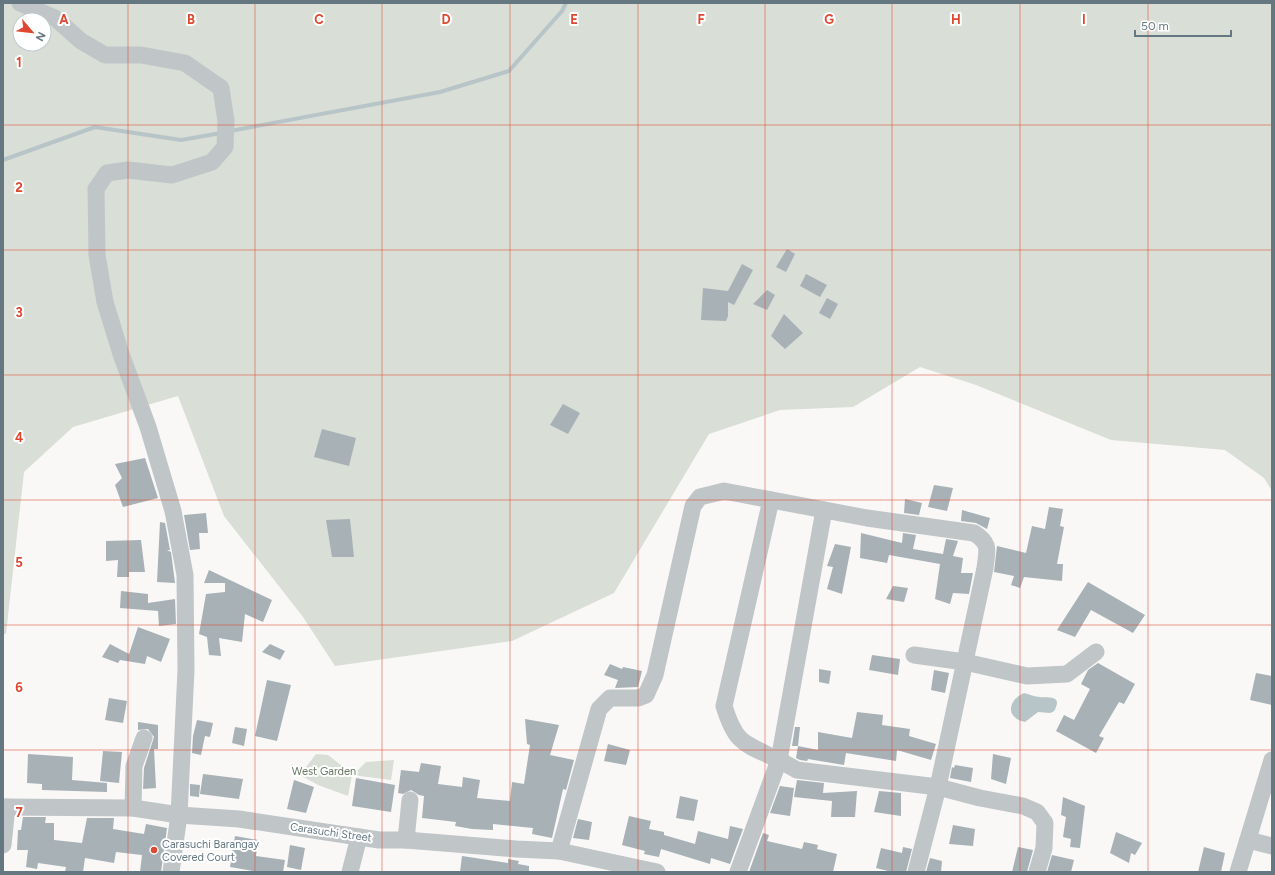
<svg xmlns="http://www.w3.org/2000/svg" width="1275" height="875" font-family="Figtree,sans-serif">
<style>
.green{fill:#d9ded6;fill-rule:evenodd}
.water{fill:#b8c5c8}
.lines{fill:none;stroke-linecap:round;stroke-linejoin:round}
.stream{stroke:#b8c5c8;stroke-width:4}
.building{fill:#a7b1b6}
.minor{stroke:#c0c5c8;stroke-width:17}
.grid{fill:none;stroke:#de4831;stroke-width:1;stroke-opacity:0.55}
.poi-dot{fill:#de4831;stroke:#fff;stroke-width:1.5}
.labels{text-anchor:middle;stroke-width:4;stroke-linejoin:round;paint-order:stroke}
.park-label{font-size:11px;fill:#697963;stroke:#fff}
.street-label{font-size:11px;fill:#657780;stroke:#fff}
.poi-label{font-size:11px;fill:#657780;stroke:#fff;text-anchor:start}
.grid-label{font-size:13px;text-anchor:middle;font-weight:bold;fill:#de4831;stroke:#fff;stroke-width:4;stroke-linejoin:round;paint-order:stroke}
</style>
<rect width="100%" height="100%" fill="#f9f8f6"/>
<g class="green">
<path d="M3 3H1272V491L1264 478 1225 450 1111 440 976 385 920 367 853 407 780 410 709 434 614 593 512 641 335 666 303 617 224 516 178 396 73 427 24 472 6 634H3ZM20 20H44V44H20Z"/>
<polygon points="316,754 328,755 350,772 358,770 366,762 394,760 391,780 352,775 348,796 318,785 300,775"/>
</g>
<path class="water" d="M1024 693C1029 694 1035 697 1040 697 1046 698 1061 695 1056 707 1055 711 1053 712 1050 713L1038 712 1025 722C1005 718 1008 700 1024 693Z"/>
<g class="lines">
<g class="stream">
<polyline points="230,131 440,92 509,71 562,11 566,3"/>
<polyline points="3,160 95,127 181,140 221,133"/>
</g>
</g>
<g class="building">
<polygon points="787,249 795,254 786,272 776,267"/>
<polygon points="742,264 753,270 734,305 728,302 728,316 726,321 701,320 703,288 728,291"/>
<polygon points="806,274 827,285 820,297 800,286"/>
<polygon points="767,290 775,295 767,310 753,304"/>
<polygon points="827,298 838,304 830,319 819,313"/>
<polygon points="784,314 803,333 785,349 771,336"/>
<polygon points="563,404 580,413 568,434 550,425"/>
<polygon points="322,429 356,438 349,466 314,457"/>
<polygon points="145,458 158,498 123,507 115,485 122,478 115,464"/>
<polygon points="934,485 953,488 947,511 928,507"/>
<polygon points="905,499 922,503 919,515 904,513"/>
<polygon points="1049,507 1063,509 1060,526 1064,527 1057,564 1063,564 1062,581 1024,577 1020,588 1011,585 1014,576 994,572 997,546 1026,553 1032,526 1045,529"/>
<polygon points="962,510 990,518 987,529 976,523 961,521"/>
<polygon points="206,513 208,533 199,533 200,549 190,550 184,515"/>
<polygon points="350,519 354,557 332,557 326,520"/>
<polygon points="160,522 165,523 170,550 167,550 171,552 175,583 157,582"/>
<polygon points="861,533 902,543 903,533 916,535 913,549 943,554 946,539 958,541 953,556 963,558 961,573 973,573 969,594 953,593 950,604 935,599 940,564 889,555 887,563 860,558"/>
<polygon points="141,540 145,572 129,572 129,577 117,577 118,560 106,561 106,541"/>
<polygon points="835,544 851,547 842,594 827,589 833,567 827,566"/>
<polygon points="209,570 272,600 263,622 245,614 242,642 219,638 221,656 209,655 207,637 199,634 206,594 225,592 225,583 204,583"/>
<polygon points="1088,582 1145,615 1133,633 1091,610 1075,637 1057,630"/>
<polygon points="893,586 908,588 904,602 886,599"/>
<polygon points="121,591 148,594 148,603 175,599 176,624 159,626 158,611 120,608"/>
<polygon points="138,627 170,639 161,662 147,656 145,664 120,660 118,663 102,657 110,644 129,654"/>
<polygon points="270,644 285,651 280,660 262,652"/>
<polygon points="872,655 900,659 898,675 869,670"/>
<polygon points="1098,663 1135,684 1124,704 1119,702 1099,736 1104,738 1096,753 1056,731 1064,715 1074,720 1090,689 1081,684 1088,670"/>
<polygon points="610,664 622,669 623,667 642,671 638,687 615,688 618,680 604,675"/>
<polygon points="819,669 831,671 829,684 819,682"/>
<polygon points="934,670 949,673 945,693 931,690"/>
<polygon points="1256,673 1272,676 1272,705 1250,700"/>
<polygon points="267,680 291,685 277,741 255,736"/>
<polygon points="109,698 127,701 123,723 105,720"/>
<polygon points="857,712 883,715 882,725 910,729 909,736 936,744 931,760 897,750 896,761 846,753 844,765 808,759 807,761 800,760 796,758 798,746 818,750 818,732 852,738"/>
<polygon points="525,719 559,725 550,755 574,760 566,790 563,789 552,838 532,834 533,828 493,824 493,830 472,829 455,826 456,822 422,818 424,796 419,795 411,790 403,794 398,793 401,770 419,772 421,763 441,766 438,784 462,787 463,777 480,780 477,798 510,801 512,782 524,784 530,745 527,744"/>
<polygon points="197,720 213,723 210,737 205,736 201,755 192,753 193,736"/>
<polygon points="138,722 158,725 158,749 154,749 156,788 143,789 144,768 154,737 148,729 138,730"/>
<polygon points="235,727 247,729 244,746 232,743"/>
<polygon points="795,727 800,727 798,746 792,746"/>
<polygon points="608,744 630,750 626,765 604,761"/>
<polygon points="103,751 122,752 119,783 100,781"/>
<polygon points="28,754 73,757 72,780 107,783 107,792 42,790 42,784 27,783"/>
<polygon points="993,754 1011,758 1006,784 991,779"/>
<polygon points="955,765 973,768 971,782 950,778 952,767 954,768"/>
<polygon points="203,774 243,779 239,799 200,794"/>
<polygon points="356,778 395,785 391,812 352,806"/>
<polygon points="294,780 314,787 306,813 287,809"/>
<polygon points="797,780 824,783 823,793 857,791 855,817 831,817 832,801 794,797"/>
<polygon points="190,784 200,785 199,797 190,796"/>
<polygon points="780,786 794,788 790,816 770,813"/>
<polygon points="879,791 901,793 901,816 874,812"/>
<polygon points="680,796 698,800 694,821 676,818"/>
<polygon points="1063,797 1085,806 1080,848 1070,847 1071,839 1063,837 1066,817 1061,815"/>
<polygon points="629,816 651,821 649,829 664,832 664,835 695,844 698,831 728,839 730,826 743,829 730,864 711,858 710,864 661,849 659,857 644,854 645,851 622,845"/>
<polygon points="23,817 46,817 45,823 54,823 54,840 82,843 87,818 114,818 113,829 144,834 146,824 167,828 161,872 140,872 142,855 116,852 114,863 85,858 83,872 65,872 66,867 38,863 37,869 26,867 28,850 17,850 18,830 21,830"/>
<polygon points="578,819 592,822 589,840 573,838"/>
<polygon points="953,825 975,829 973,846 949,844"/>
<polygon points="1116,832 1142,843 1135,855 1131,853 1129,863 1110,853"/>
<polygon points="763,833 769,835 767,841 802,849 804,842 818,845 817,849 837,854 833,872 749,872"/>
<polygon points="235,836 258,840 256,856 285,860 283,872 259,872 230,867"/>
<polygon points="290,845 305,848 301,870 287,867"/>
<polygon points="903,847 912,849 906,872 892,872 876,868 881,848 902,853"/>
<polygon points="1018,847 1033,850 1027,872 1012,872"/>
<polygon points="1204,847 1225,853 1221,872 1198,872"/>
<polygon points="1052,855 1074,860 1071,872 1047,872"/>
<polygon points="462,856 508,863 508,859 519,861 518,864 529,866 529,872 460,872"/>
<polygon points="930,858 942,861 941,872 926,872"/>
</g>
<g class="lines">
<g class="minor">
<polyline points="20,3 55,18 81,41 105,55 141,55 185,63 221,88 226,121 225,147 212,162 172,175 128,170 107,173 96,189 97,255 105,302 121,354 148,427 173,511 185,575 186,670 179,815 171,872"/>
<polyline points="824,510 779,760 797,770 938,787 980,798 1023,806 1037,812 1045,823 1044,848 1037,872"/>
<polyline points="914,655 965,662 1027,676 1067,674 1096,652"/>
<polyline points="3,807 133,808 179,815 239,819 379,840 406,840 516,849 559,851 657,872"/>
<polyline points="133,808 134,766 144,738"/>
<polyline points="406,840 410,800"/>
<polyline points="1248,840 1272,846"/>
<polyline points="3,845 7,807"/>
<path d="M559 851 599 709 610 698H638L646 695 655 675 693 506 700 497 724 491 867 518 974 533C991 544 987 550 985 568L938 787 916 872"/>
<polyline points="350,872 359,837"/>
<path d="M738 872 779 760C744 743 736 745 724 706L771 500"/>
<polyline points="1238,872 1272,760"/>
</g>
</g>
<path class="grid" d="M128 3V872M255 3V872M382 3V872M510 3V872M638 3V872M765 3V872M892 3V872M1020 3V872M1148 3V872M3 125H1272M3 250H1272M3 375H1272M3 500H1272M3 625H1272M3 750H1272"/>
<circle class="poi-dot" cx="154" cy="850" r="4"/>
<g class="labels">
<g class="park-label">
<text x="324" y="775">West Garden</text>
</g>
<g class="street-label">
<text transform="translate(331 832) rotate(8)" y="4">Carasuchi Street</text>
</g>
<g class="poi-label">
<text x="162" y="848">Carasuchi Barangay<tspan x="162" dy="13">Covered Court</tspan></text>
</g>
</g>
<g class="grid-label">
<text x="64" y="24">A</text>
<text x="191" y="24">B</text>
<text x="319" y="24">C</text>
<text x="446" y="24">D</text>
<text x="574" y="24">E</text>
<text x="701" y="24">F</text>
<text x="829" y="24">G</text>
<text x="956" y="24">H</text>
<text x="1084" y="24">I</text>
<text x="19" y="67">1</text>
<text x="19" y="192">2</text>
<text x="19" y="317">3</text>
<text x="19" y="442">4</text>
<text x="19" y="567">5</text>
<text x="19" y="692">6</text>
<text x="19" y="817">7</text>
</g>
<rect width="1275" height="875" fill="none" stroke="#657780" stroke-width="8"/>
<g transform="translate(32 32) rotate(118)"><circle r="19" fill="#ffffff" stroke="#c1c9cc"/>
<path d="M0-3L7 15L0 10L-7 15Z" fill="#de4831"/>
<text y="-6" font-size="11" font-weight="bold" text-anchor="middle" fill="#657780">N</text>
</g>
<path d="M1135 30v6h96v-6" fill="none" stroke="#657780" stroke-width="2"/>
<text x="1141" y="30" font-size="12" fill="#657780" stroke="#ffffff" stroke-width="3" paint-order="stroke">50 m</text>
</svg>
